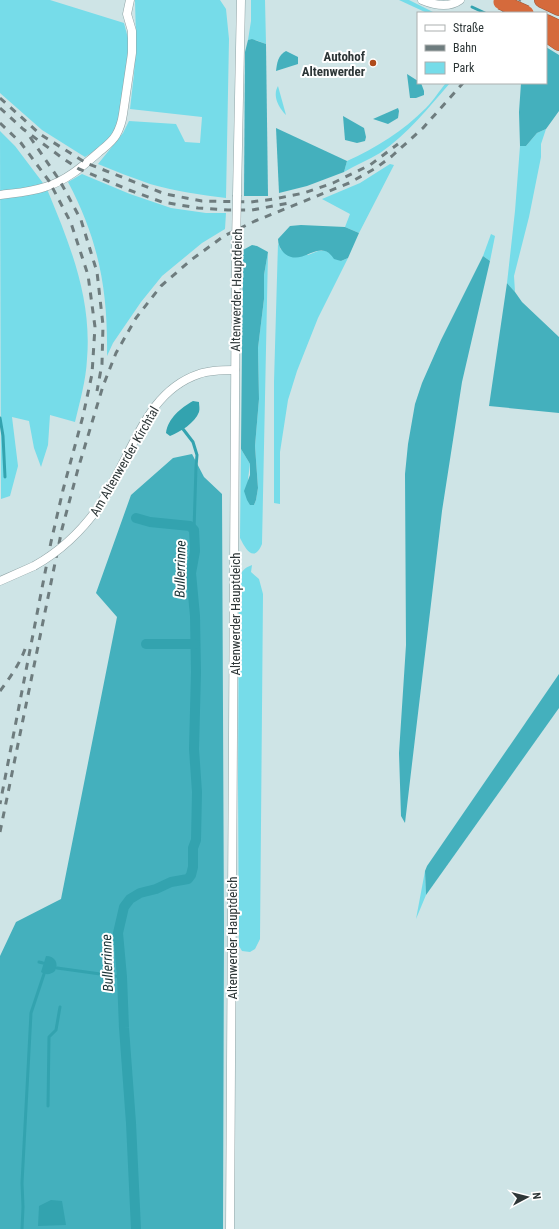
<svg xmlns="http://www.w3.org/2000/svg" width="559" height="1229" font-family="'Roboto Condensed',sans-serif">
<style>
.green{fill:#76dce9}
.forest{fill:#44b0bd}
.water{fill:#33a3af}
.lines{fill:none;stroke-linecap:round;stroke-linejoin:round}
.stream{stroke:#33a3af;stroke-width:3}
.canal{stroke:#33a3af;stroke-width:10}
.street-casing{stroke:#90a4a6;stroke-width:9}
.highway-casing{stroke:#9a583a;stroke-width:16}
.street{stroke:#fff;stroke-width:8}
.highway{stroke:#d56a3c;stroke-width:15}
.rail{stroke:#6e7c7e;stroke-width:3;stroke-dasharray:7 7;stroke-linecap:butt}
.street-bridge-casing{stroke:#90a4a6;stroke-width:9;stroke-linecap:butt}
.highway-bridge-casing{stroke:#9a583a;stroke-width:16;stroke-linecap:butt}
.street-bridge{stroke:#fff;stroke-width:8}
.highway-bridge{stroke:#d56a3c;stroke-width:15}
.poi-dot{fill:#af4a1b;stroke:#fff;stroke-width:1.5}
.labels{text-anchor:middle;stroke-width:4;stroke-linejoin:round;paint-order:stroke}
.poi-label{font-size:13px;font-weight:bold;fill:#2d3637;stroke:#fff;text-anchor:end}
.street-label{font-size:13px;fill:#2d3637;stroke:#fff}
.water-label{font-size:14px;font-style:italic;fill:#1b3336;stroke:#fff}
</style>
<rect width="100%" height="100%" fill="#cee4e6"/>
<g class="green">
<polygon points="0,0 50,0 124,23 129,42 123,93 118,120 115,133 99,148 85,157 42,130 0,93"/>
<path d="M135 0H220L226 9 229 39 226 198C200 195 175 191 150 184 133 178 115 171 98 164L123 133 129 121 176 124 185 142 200 143 202 117 130 109 134 74 136 38Z"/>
<path d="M251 0H265L266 44C259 41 255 39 248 40L251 21Z"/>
<polygon points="399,0 409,0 435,13 427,13"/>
<path d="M446 83H450C429 107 407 135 380 153 368 160 356 165 344 172L347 161C376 148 403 131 426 108 434 100 439 91 446 83Z"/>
<path d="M278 86 286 115C279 108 272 96 278 86Z"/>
<polygon points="546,129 541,144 541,157 529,217 514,276 515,292 507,283 515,211 520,146 526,146 537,133"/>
<path d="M0 131 15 146 46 187 49 194C71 247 92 300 87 359 86 380 80 401 75 422L50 415 48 445 41 467 34 448 29 421 12 417 18 466 10 496 1 499Z"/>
<polygon points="390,164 394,165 359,233 345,227 350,214 322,199 360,183"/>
<path d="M82 174 130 194 171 208 206 213H226L225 229 202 243 162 276 141 302 113 343 107 356C108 290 99 241 68 182Z"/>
<polygon points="491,234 495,236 490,261 483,256"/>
<polygon points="278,243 281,250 308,255 318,251 326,251 341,261 348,258 318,318 297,371 288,400 280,452 280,504 274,503 274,382"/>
<path d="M268 252 262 544C254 563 246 550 240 538L241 449 250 464 248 479 250 505H254L256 500 258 488 255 446 259 399 258 348 264 299V275Z"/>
<path d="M252 565 251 572 259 579 263 594 260 939 255 949 250 952 242 951 239 946 238 781 239 578C242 571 244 568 252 565Z"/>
<polygon points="425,871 426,895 416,919"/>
</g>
<g class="forest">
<polygon points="252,39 266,44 268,196 244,196 245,52 248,40"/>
<polygon points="546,47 559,55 559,111 546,129 537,133 526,146 520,146 519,112 521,83 546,83"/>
<path d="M286 51 298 57V64L276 71C277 63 278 55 286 51Z"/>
<polygon points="407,74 418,81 418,83 421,83 424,91 424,95 416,98 410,98"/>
<polygon points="398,108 399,111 398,118 388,124 373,119"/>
<polygon points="343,116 364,128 366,137 365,141 357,143 345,140"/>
<polygon points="276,128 347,161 344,172 307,186 279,193"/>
<path d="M301 225 345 227 359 233 348 258 341 261 334 259C332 256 329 252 325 251 312 247 299 266 284 253 280 249 278 244 278 239L290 226Z"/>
<polygon points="252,245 257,246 268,252 264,275 264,299 258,348 259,399 255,446 258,488 256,500 254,505 250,505 247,500 244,491 250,475 250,464 241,449 243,250"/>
<polygon points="483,256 490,261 462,382 442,511 405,823 401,816 399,753 406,645 405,474 408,444 415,404 422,383 441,340"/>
<polygon points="507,283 515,292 522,302 559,337 559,413 489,406"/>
<polygon points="192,454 204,477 222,494 224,930 223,1229 0,1229 0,956 16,922 61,899 117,617 96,593 131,495 173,458"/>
<polygon points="559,674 559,708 426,895 425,871 427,866"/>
</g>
<g class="water">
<path d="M193 401 199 402C199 405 200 409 199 412 195 423 180 432 170 436L166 433C168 418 181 408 193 401Z"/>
<path d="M46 956C55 956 59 963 55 971 50 975 46 975 41 972Z"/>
<polygon points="51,1200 62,1201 66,1225 38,1226 39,1206"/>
</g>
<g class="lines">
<g class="stream">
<polyline points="472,7 485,13"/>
<polyline points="0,418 3,436 5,477"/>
<polyline points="183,429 193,442 197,455 196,467 194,530"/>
<polyline points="39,962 43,963"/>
<polyline points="57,968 122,977"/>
<polyline points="48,1106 49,1037 56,1030 60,1007"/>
<polyline points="22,1229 23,1207 22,1183 31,1013 44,974"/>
</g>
<g class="canal">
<polyline points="136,518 150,522 190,526 194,530 195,551 191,573 195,616 196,672 194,749 197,792 196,840 193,848 193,867 191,875 188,879 171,882 156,889 140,893 130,899 124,907 118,933 122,977 124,1028 131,1123 136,1229"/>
<polyline points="146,644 195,644"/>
</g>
<g class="street-casing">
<g id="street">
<path d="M422 0C434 5 449 8 460 0"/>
<path d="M0 195C15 193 31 192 45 187 66 181 83 166 99 152 105 147 112 142 116 135 120 128 122 121 123 114L132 53V31L127 14 130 0"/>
<polyline points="237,195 241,0"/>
<path d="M100 505C109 489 118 473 126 457 143 423 160 387 199 374 210 370 223 370 235 370"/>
<polyline points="0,581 34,566"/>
<polyline points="230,1229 236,243"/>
</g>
</g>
<g class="highway-casing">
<g id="highway">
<polyline points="542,0 559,8"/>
<polyline points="546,22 559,28"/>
<polyline points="546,34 559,43"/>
</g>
</g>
<use href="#street" class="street"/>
<use href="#highway" class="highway"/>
<g class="rail">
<polyline points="503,13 509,0"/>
<polyline points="512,13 520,0"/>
<polyline points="0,98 40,134 86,163 165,194 202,201 251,202 274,199 304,193 333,183 370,165 398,144"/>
<polyline points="0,108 23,129 61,157 79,169 129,190 162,202 198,208 228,210 252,210 289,203"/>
<polyline points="0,123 21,143 49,181 71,223 88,275 95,327 92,374 83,416 63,490 51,542 0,804"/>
<polyline points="30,137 60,181 81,220 97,272 103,325 102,364 97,391"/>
<path d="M0 691C11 676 22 661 27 643"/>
<polyline points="0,832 62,529 78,469 103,386 116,353 136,318 161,286 191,260 224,236 255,221 349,183 376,168 392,156 423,128 463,83"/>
</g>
<g class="street-bridge-casing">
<g id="street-bridge">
<polyline points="236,243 237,195"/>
<path d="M34 566C61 551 82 531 100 505"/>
</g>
</g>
<g class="highway-bridge-casing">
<polyline id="highway-bridge" points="501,2 526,13"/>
</g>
<use href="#street-bridge" class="street-bridge"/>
<use href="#highway-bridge" class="highway-bridge"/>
</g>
<circle class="poi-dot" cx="373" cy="63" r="4"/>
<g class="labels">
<g class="poi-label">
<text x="365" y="61">Autohof<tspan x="365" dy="15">Altenwerder</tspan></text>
</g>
<g class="street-label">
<text transform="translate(236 290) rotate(-89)" y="5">Altenwerder Hauptdeich</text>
<text transform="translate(124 461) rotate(-60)" y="5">Am Altenwerder Kirchtal</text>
<text transform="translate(235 614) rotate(-90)" y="5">Altenwerder Hauptdeich</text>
<text transform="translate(232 938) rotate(-90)" y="5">Altenwerder Hauptdeich</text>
</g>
<g class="water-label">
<text transform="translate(180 569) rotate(-89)" y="5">Bullerrinne</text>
<text transform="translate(107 963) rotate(-92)" y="5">Bullerrinne</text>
</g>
</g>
<rect x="417" y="12" width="130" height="72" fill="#ffffff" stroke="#abafaf"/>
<rect x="425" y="25" width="20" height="6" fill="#ffffff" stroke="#abafaf"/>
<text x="453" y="32" font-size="12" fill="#2d3637">Straße</text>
<rect x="425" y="45" width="20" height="6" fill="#6e7c7e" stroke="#abafaf"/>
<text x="453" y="52" font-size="12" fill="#2d3637">Bahn</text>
<rect x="425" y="62" width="20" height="12" fill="#76dce9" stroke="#abafaf"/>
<text x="453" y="72" font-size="12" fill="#2d3637">Park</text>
<g transform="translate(527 1197) rotate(83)" stroke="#ffffff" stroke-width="3" paint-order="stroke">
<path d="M0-3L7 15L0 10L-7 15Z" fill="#2d3637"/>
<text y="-6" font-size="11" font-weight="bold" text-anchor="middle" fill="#2d3637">N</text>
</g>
</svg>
